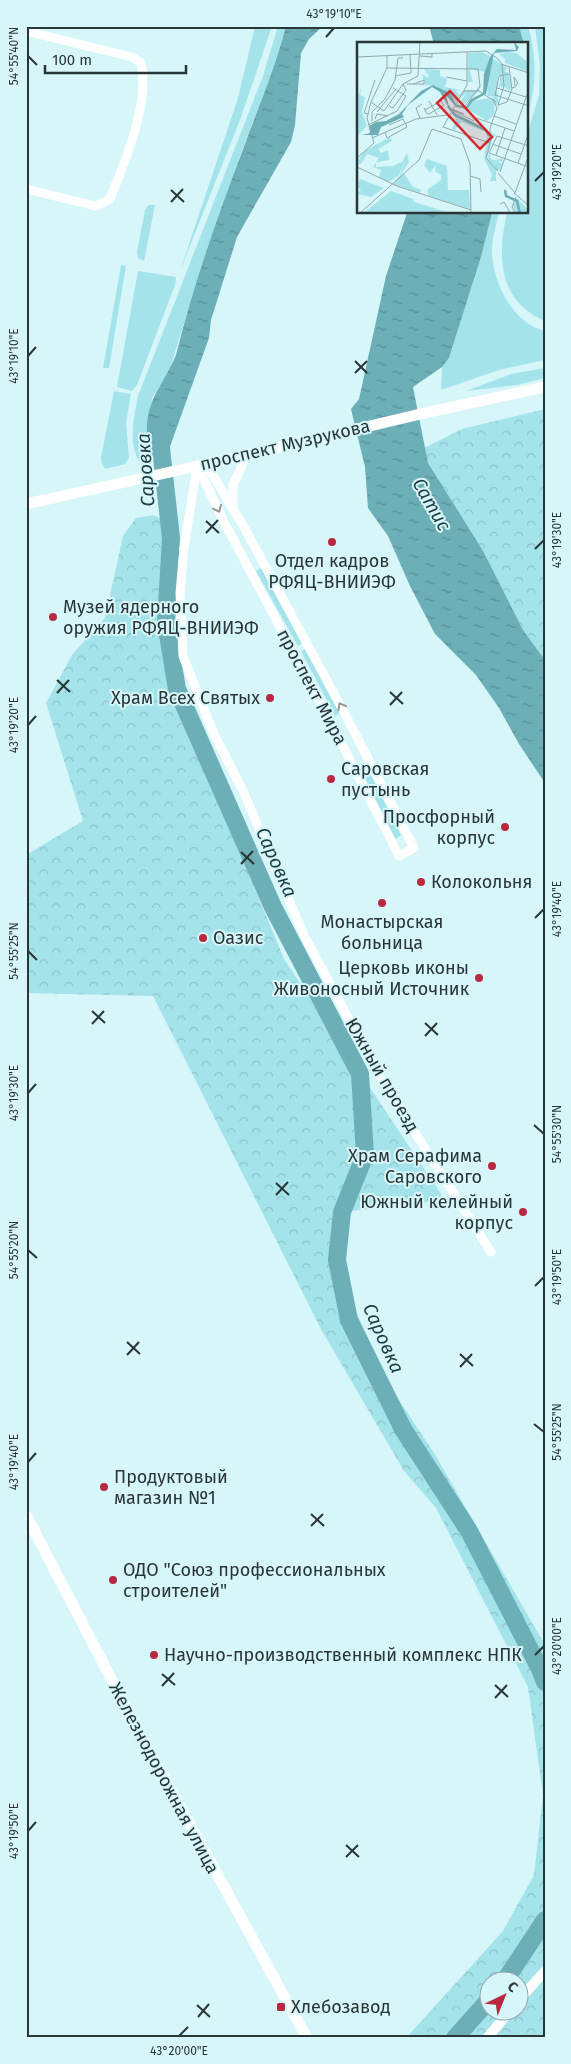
<svg xmlns="http://www.w3.org/2000/svg" width="571" height="2064" font-family="'Fira Sans',sans-serif">
<style>
.green{fill:#a5e3eb}
.forest{fill:url(#forest-crowns);fill-rule:evenodd}
.water{fill:url(#water-ripples)}
.lines{fill:none;stroke-linecap:round;stroke-linejoin:round}
.river{stroke:#6cafb7;stroke-width:18}
.minor{stroke:#fff;stroke-width:9}
.tertiary{stroke:#fff;stroke-width:10}
.secondary{stroke:#fff;stroke-width:11}
.oneway{stroke:#949a9a}
.ticks{fill:none;stroke:#293536;stroke-width:2}
.poi-dot{fill:#b92840;stroke:#d6f6fa;stroke-width:2}
.labels{text-anchor:middle;stroke-width:4;stroke-linejoin:round;paint-order:stroke}
.street-label{font-size:18px;fill:#293536;stroke:#d6f6fa}
.poi-label{font-size:18px;fill:#293536;stroke:#d6f6fa;text-anchor:start}
.water-label{font-size:19px;font-style:italic;fill:#1b3d41;stroke:#d6f6fa}
.inset-river{fill:none;stroke:#6cafb7;stroke-width:2.5}
.inset-road{fill:none;stroke:#91a9ac;stroke-width:1}
.view{fill:#d62828;fill-opacity:0.15;stroke:#d62828;stroke-width:2.5}
.inset-edge{fill:none;stroke:#293536;stroke-width:2.5}
.neatline{fill:none;stroke:#293536;stroke-width:2}
.ticks-label{font-size:12px;text-anchor:middle;fill:#293536}
</style>
<defs>
<pattern id="forest-crowns" width="20" height="18" patternUnits="userSpaceOnUse" patternTransform="scale(1.25)"><rect width="20" height="18" fill="#a5e3eb"/><path d="M2 6a3 3 0 1 1 6 0M12 15a3 3 0 1 1 6 0" fill="none" stroke="#8ec3ca"/></pattern>
<pattern id="water-ripples" width="26" height="14" patternUnits="userSpaceOnUse" patternTransform="scale(1.25)"><rect width="26" height="14" fill="#6cafb7"/><path d="M2 4q2-2 4 0t4 0M15 11q2-2 4 0t4 0" fill="none" stroke="#598f96"/></pattern>
</defs>
<rect width="100%" height="100%" fill="#d6f6fa"/>
<g class="green">
<polygon points="255,26 272,26 240,120 180,271 238,98"/>
<path d="M278 26H286L281 49 241 153 182 329 170 369 152 398 148 450 150 456 139 461C128 442 134 416 138 396L263 76Z"/>
<path d="M519 26H528C537 56 537 86 527 116V44H524Z"/>
<path d="M535 26H545V321C498 302 497 255 507 213L527 212V135L539 95 540 67Z"/>
<polygon points="149,205 155,205 144,261 138,258 137,252 145,210"/>
<path d="M492 213H499C496 226 491 241 492 255 495 286 513 323 545 331V360L499 370 441 390 442 367 449 358 481 257Z"/>
<polygon points="121,265 126,266 109,368 103,368"/>
<polygon points="138,271 176,277 175,285 137,385 132,391 117,387"/>
<polygon points="545,368 545,378 517,385 466,391 511,374"/>
<polygon points="114,391 131,394 126,423 129,458 125,464 105,469 102,464 101,458"/>
<polygon points="261,568 303,643 298,646 256,571"/>
<polygon points="306,649 340,713 335,716 301,651"/>
<polygon points="368,769 401,835 395,839 362,772"/>
</g>
<g class="forest">
<polygon points="545,409 545,660 523,630 428,463 424,448 462,429"/>
<path d="M153 515 170 523 165 671 284 959 445 1200 342 1212 347 1292 389 1385 434 1453 545 1645V2038H406L503 1931 534 1875 543 1795 528 1687 436 1508 404 1471 322 1331 153 996 26 993V855L83 821 46 703 72 655 105 618 123 536 136 518ZM488 1982H518V2012H488Z"/>
</g>
<g class="water">
<path d="M286 26H323L309 39 301 53 295 125 291 142 237 237 211 320 209 338 168 452 150 456C147 448 147 440 147 432 146 399 164 384 176 355 193 286 217 218 242 152 257 110 275 70 286 26Z"/>
<polygon points="429,26 519,26 524,44 434,44"/>
<polygon points="407,213 492,213 481,257 449,358 442,367 413,387 428,463 483,551 523,630 545,660 545,783 519,744 499,708 476,675 435,634 410,586 388,536 368,508 365,467 351,409 359,399 386,276"/>
</g>
<g class="lines">
<g class="river">
<polyline points="162,430 160,439 171,538 166,623 177,689 273,907 360,1074 365,1155 342,1212 337,1260 349,1320 403,1429 469,1531 540,1669 545,1682"/>
<polyline points="504,1982 545,1920"/>
<polyline points="455,2038 488,2001"/>
</g>
<g class="minor">
<path d="M26 31 132 57 141 63C150 104 125 161 110 199L96 206 26 189"/>
<polyline points="197,465 223,520 330,721 399,856 414,848 345,714 245,529 206,464"/>
<polyline points="197,466 184,548 180,593 183,656 213,732 244,793 303,933 382,1081 491,1252"/>
<polyline points="233,506 233,485 247,455"/>
</g>
<g class="tertiary">
<polyline points="518,2001 545,1971"/>
<polyline points="487,2038 509,2012"/>
</g>
<g class="secondary">
<polyline points="26,504 247,455 429,412 545,387"/>
<polyline points="26,1515 138,1730 307,2038"/>
</g>
</g>
<defs><path id="oneway-chevron" d="M-2-3.5L2.5 0L-2 3.5" fill="none" stroke-width="1.6" stroke-linecap="round" stroke-linejoin="round" transform="scale(1.25)"/></defs>
<g class="oneway">
<use href="#oneway-chevron" transform="translate(218 509) rotate(65)"/>
<use href="#oneway-chevron" transform="translate(341 706) rotate(-119)"/>
</g>
<path class="ticks" d="M326 37 334 28M28 56 37 65M535 181 544 172M171 190 184 202M171 202 183 189M28 356 36 347M355 361 367 373M355 373 367 361M206 521 219 533M206 533 218 520M535 549 544 540M57 680 70 692M390 692 403 704M57 693 69 680M390 705 402 692M28 725 36 716M241 852 254 864M241 864 253 851M535 918 544 909M28 951 37 960M92 1011 105 1023M425 1023 438 1035M92 1024 104 1011M425 1036 437 1023M28 1093 36 1084M534 1125 544 1134M276 1183 289 1195M276 1195 288 1182M28 1250 37 1258M535 1286 544 1277M127 1342 140 1354M460 1354 473 1366M127 1355 139 1342M460 1367 472 1354M534 1424 544 1432M28 1462 36 1453M311 1514 324 1526M311 1526 323 1514M535 1655 544 1646M162 1674 175 1685M495 1685 508 1697M162 1686 174 1673M495 1698 507 1685M28 1831 36 1822M346 1845 359 1857M346 1857 358 1845M197 2005 210 2017M198 2017 209 2004M179 2036 188 2027"/>
<g class="poi-dot">
<circle cx="332" cy="542" r="5"/>
<circle cx="53" cy="617" r="5"/>
<circle cx="270" cy="698" r="5"/>
<circle cx="331" cy="779" r="5"/>
<circle cx="505" cy="827" r="5"/>
<circle cx="421" cy="882" r="5"/>
<circle cx="382" cy="903" r="5"/>
<circle cx="203" cy="938" r="5"/>
<circle cx="479" cy="978" r="5"/>
<circle cx="492" cy="1166" r="5"/>
<circle cx="523" cy="1212" r="5"/>
<circle cx="104" cy="1487" r="5"/>
<circle cx="113" cy="1580" r="5"/>
<circle cx="154" cy="1655" r="5"/>
<rect x="276" y="2002" width="10" height="10" rx="2.5"/>
</g>
<g class="labels">
<g class="street-label">
<text transform="translate(285 445) rotate(-13)" y="6">проспект Музрукова</text>
<text transform="translate(312 687) rotate(62)" y="6">проспект Мира</text>
<text transform="translate(382 1075) rotate(60)" y="6">Южный проезд</text>
<text transform="translate(164 1778) rotate(62)" y="6">Железнодорожная улица</text>
</g>
<g class="poi-label">
<text x="332" y="567" text-anchor="middle">Отдел кадров<tspan x="332" dy="21">РФЯЦ-ВНИИЭФ</tspan></text>
<text x="63" y="613">Музей ядерного<tspan x="63" dy="21">оружия РФЯЦ-ВНИИЭФ</tspan></text>
<text x="260" y="704" text-anchor="end">Храм Всех Святых</text>
<text x="341" y="775">Саровская<tspan x="341" dy="21">пустынь</tspan></text>
<text x="495" y="823" text-anchor="end">Просфорный<tspan x="495" dy="21">корпус</tspan></text>
<text x="431" y="888">Колокольня</text>
<text x="382" y="928" text-anchor="middle">Монастырская<tspan x="382" dy="21">больница</tspan></text>
<text x="213" y="944">Оазис</text>
<text x="469" y="974" text-anchor="end">Церковь иконы<tspan x="469" dy="21">Живоносный Источник</tspan></text>
<text x="482" y="1162" text-anchor="end">Храм Серафима<tspan x="482" dy="21">Саровского</tspan></text>
<text x="513" y="1208" text-anchor="end">Южный келейный<tspan x="513" dy="21">корпус</tspan></text>
<text x="114" y="1483">Продуктовый<tspan x="114" dy="21">магазин №1</tspan></text>
<text x="123" y="1576">ОДО "Союз профессиональных<tspan x="123" dy="21">строителей"</tspan></text>
<text x="164" y="1661">Научно-производственный комплекс НПК</text>
<text x="291" y="2013">Хлебозавод</text>
</g>
<g class="water-label">
<text transform="translate(145 470) rotate(-94)" y="7">Саровка</text>
<text transform="translate(432 504) rotate(60)" y="7">Сатис</text>
<text transform="translate(277 862) rotate(66)" y="7">Саровка</text>
<text transform="translate(384 1338) rotate(66)" y="7">Саровка</text>
</g>
</g>
<g transform="translate(357 42)">
<rect width="171" height="171" fill="#d6f6fa"/>
<path d="M125 10 133 14 129 30 112 27 116 40H111V11ZM124 44 122 49 106 63 103 60 110 50 98 60 87 48 88 45 103 48 99 49 102 53 108 48H120ZM131 44 140 47 142 66 138 59 137 73 130 79 110 67 116 59 138 55 131 54Z" fill="#a5e3eb"/>
<path d="M151 10 159 11 171 20V30L148 21V17L142 12ZM135 16 151 26 147 30H151L155 45 152 49 147 44 142 46 143 38V33H141L140 47 131 45 130 53V39ZM67 27 83 28V34L90 37 87 48 77 43 63 44 68 43 65 32 71 36 72 34ZM95 69 139 93 136 96 130 116 132 117 131 114 132 112 135 118 146 117 145 120 136 119 145 121 143 128 139 129V139H133L135 133 127 116 131 91 104 80 98 88 95 87 99 78ZM33 95 35 99 21 107 24 111 31 108 32 118 19 120V125L36 124 45 120 50 111 52 120 43 134 47 131 55 144 64 148 63 151 36 142 43 133 49 115 42 133 32 140 22 135 24 128 16 125 22 116 10 112 4 122H0L6 110ZM70 117 90 124 91 148H112L113 167 72 154 70 148 84 138V133L78 129 79 123 73 131 67 123ZM3 137 27 146 14 155 0 152 4 148 0 144ZM34 149 56 157 57 160 93 171 5 172ZM160 156 169 166 171 164V171H159L156 163Z" fill="#a5e3eb"/>
<path d="M5 45 3 53 8 55 5 70 10 84 0 94V56Z" fill="#a5e3eb"/>
<path d="M157 0 162 5 160 9 137 11 129 52 116 59 110 67 99 65 89 53 93 68 83 50 75 45 51 63 45 72 47 75 24 85 21 93H5L13 91 12 84 19 80 29 79 42 72 64 49 76 43 93 51 99 62 109 65 114 57 126 51 127 32 133 15 140 7 159 8Z" fill="#6cafb7"/>
<path class="inset-river" d="M91 64 98 73 129 88 132 94M148 148 149 154 160 159 163 172"/>
<path class="inset-road" d="M110 10V43L86 85 133 101 129 116 141 129M63 14 75 15V11M0 15 129 9 140 16 146 23M144 22 172 31M30 26 121 27 123 44 108 64M38 34 54 31 53 12M89 35 110 39M50 42H67V38L56 42M140 46 169 55M155 46 158 45 161 41 157 35 158 44M107 49H122L139 60M138 53 172 64M138 54 142 34 152 32M72 59 80 73M14 60 27 69 46 42 61 34 63 0M141 63 150 60 155 47 152 25M141 63 147 44 145 22M32 64 36 66 49 48 46 42M67 66 70 72H72L87 63 84 59 68 68M95 67 107 72 95 68M95 68 117 79M20 70 38 48M11 72 7 71 18 38M137 74 159 82M63 76 59 66 65 62M119 76 157 89M18 77 20 72 31 74M15 79V70L28 57 38 38 41 16H46M11 83 40 69 49 54 36 46M28 90 30 96 50 85 46 77 32 83M140 94 132 111 172 125M140 94 172 104M15 96 59 77 90 73M133 101V86L140 66 136 57M135 102 164 112M139 113 148 86M0 116 17 101 10 76 14 60 30 26V14M161 121 172 90M0 125 40 144 114 168M143 130 172 47M141 131 158 151M113 134 123 137 124 150M157 151 172 164M158 151 172 113M143 162 147 160 154 172M2 172 62 118 75 87 104 97 113 122 114 172M159 172 155 165 159 155"/>
<path class="view" d="M93 49 135 95 123 107 80 61Z"/>
<rect width="171" height="171" class="inset-edge"/>
</g>
<rect width="571" height="2064" fill="none" stroke="#d6f6fa" stroke-width="55"/>
<g transform="translate(504 1996) rotate(43)"><circle r="24" fill="#d6f6fa" stroke="#91a9ac"/>
<path d="M0-4L9 19L0 12L-9 19Z" fill="#b92840"/>
<text y="-8" font-size="14" font-weight="bold" text-anchor="middle" fill="#293536">С</text>
</g>
<path d="M45 65v8h141v-8" fill="none" stroke="#293536" stroke-width="2.5"/>
<text x="52" y="65" font-size="15" fill="#293536" stroke="#d6f6fa" stroke-width="4" paint-order="stroke">100 m</text>
<rect x="28" y="28" width="516" height="2008" class="neatline"/>
<g class="ticks-label">
<text x="334" y="18">43°19'10"E</text>
<text transform="translate(14 56) rotate(-90)" y="4">54°55'40"N</text>
<text transform="translate(557 172) rotate(-90)" y="4">43°19'20"E</text>
<text transform="translate(14 356) rotate(-90)" y="4">43°19'10"E</text>
<text transform="translate(557 540) rotate(-90)" y="4">43°19'30"E</text>
<text transform="translate(14 725) rotate(-90)" y="4">43°19'20"E</text>
<text transform="translate(557 909) rotate(-90)" y="4">43°19'40"E</text>
<text transform="translate(14 951) rotate(-90)" y="4">54°55'25"N</text>
<text transform="translate(14 1093) rotate(-90)" y="4">43°19'30"E</text>
<text transform="translate(557 1134) rotate(-90)" y="4">54°55'30"N</text>
<text transform="translate(14 1250) rotate(-90)" y="4">54°55'20"N</text>
<text transform="translate(557 1277) rotate(-90)" y="4">43°19'50"E</text>
<text transform="translate(557 1432) rotate(-90)" y="4">54°55'25"N</text>
<text transform="translate(14 1462) rotate(-90)" y="4">43°19'40"E</text>
<text transform="translate(557 1646) rotate(-90)" y="4">43°20'00"E</text>
<text transform="translate(14 1831) rotate(-90)" y="4">43°19'50"E</text>
<text x="179" y="2055">43°20'00"E</text>
</g>
</svg>
